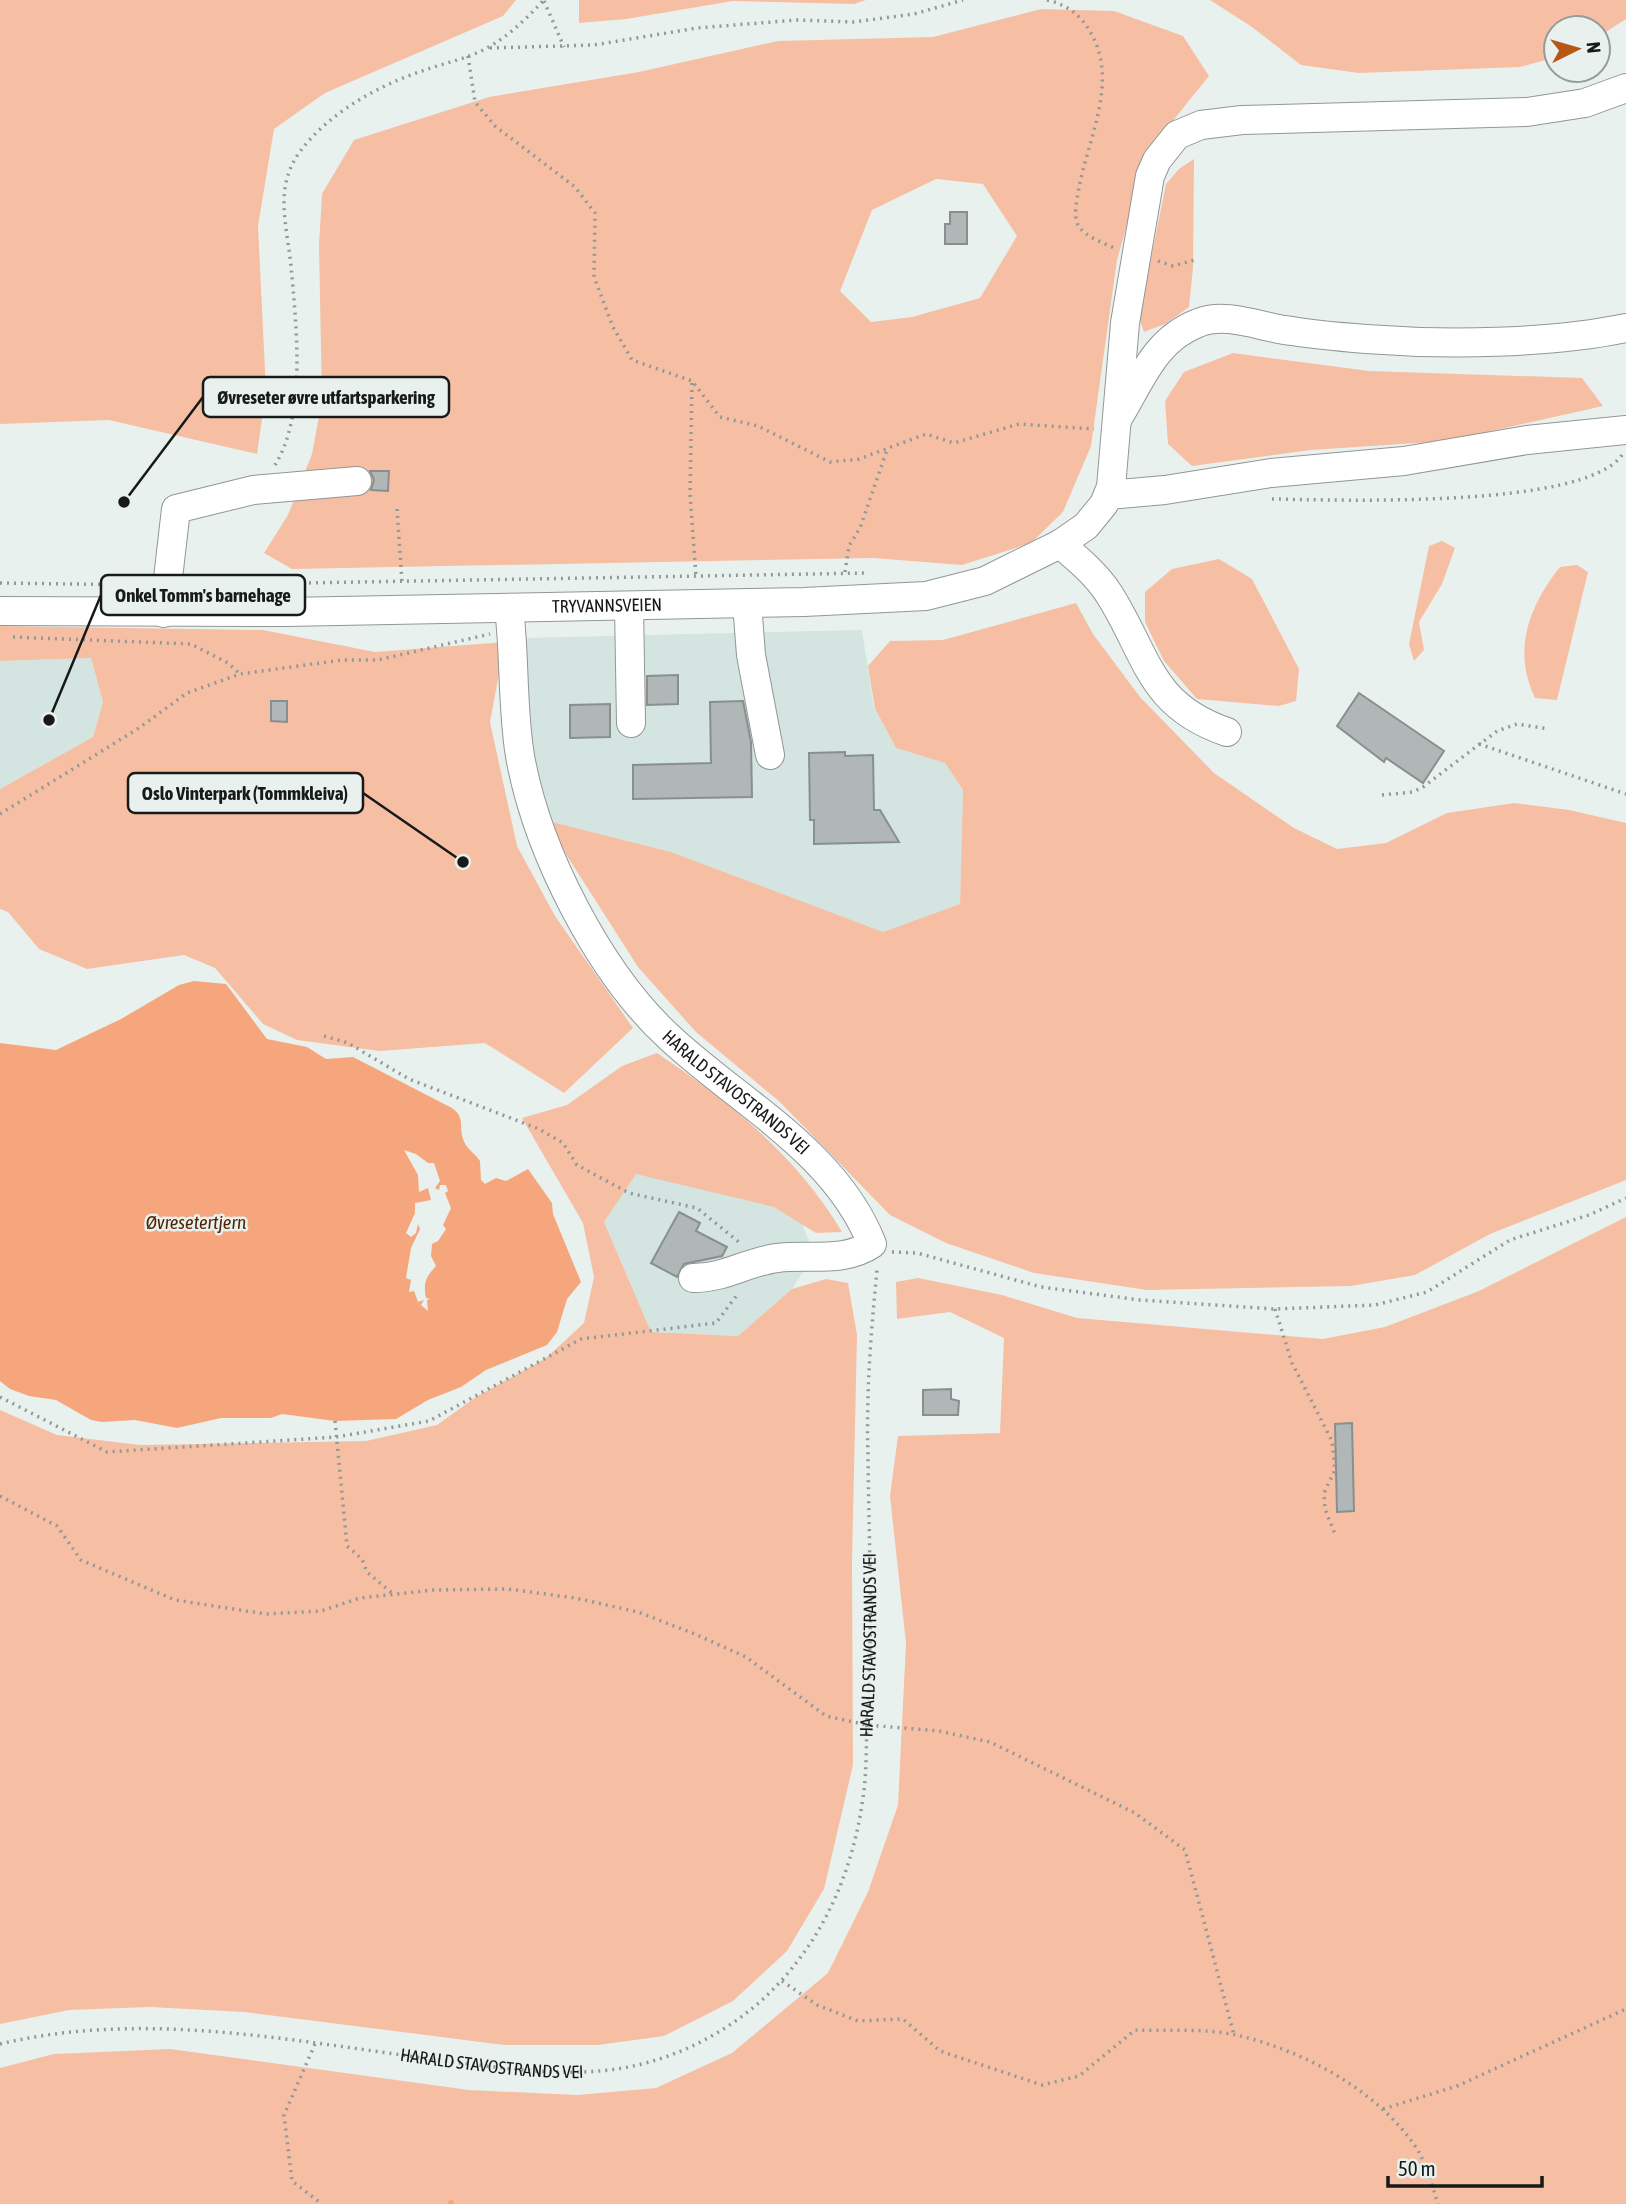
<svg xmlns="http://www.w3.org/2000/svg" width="1626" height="2204" font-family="'Asap Condensed',sans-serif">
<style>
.built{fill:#d3e4e1}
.green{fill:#f6bfa3;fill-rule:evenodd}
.water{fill:#f6a67d;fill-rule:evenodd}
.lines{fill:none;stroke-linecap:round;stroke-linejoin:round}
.stream{stroke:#f6a67d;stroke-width:6}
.building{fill:#b0b7b6;stroke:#898f8e;stroke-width:2}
.minor-casing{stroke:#919796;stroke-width:30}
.path{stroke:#929896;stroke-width:3.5;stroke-dasharray:2 5;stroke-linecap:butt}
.minor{stroke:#fff;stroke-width:28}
.labels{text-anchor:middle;stroke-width:5;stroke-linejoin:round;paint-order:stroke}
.street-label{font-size:18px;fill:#171a19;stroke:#e9f1ef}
.water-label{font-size:19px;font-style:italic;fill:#532202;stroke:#e9f1ef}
.leader{fill:none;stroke:#171a19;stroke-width:2.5}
.callout-dot{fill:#171a19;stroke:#e9f1ef;stroke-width:2.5}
.callout{fill:#e9f1ef;stroke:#171a19;stroke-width:2.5}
.callout-label{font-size:19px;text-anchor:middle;font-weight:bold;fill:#171a19}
</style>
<rect width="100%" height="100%" fill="#e9f1ef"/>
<g class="built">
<polygon points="862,630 874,708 896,748 945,763 963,790 960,904 883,932 671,852 544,820 531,761 524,638"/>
<polygon points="91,658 103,702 93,737 0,789 0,661"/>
<polygon points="636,1173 774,1207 801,1221 814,1254 792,1289 738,1336 651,1332 604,1222"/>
</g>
<g class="green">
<polygon points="0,0 516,0 503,16 325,93 274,129 258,226 266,391 257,454 109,420 0,424"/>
<polygon points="579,0 866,0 854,4 733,1 626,19 579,23"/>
<polygon points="1210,0 1626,0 1626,19 1598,37 1598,28 1556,28 1556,57 1520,67 1359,73 1301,65 1252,27"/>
<path d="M1041 9 1114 11 1183 36 1209 76 1175 118 1142 172 1117 260 1091 446 1063 512 1031 543 962 565 873 558 292 569 264 553 288 515 312 454 322 400 319 245 322 194 354 140 489 97 639 72 778 41 933 37ZM936 179 983 184 1017 236 980 298 912 317 871 322 840 291 872 210Z"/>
<polygon points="1194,159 1193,268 1189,307 1165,324 1144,332 1139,318 1166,184 1179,169"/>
<polygon points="1233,353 1369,371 1582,378 1603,406 1447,441 1311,450 1192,466 1168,444 1165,401 1184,372"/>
<polygon points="1442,541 1455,548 1442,584 1419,622 1424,650 1414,661 1409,644 1429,546"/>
<polygon points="1219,559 1252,579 1299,669 1296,701 1279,706 1197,699 1164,661 1145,622 1145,592 1172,569"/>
<path d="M1577 565 1588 572 1557 700 1535 698C1512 650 1529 606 1560 567Z"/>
<polygon points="1076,603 1093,634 1140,697 1214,773 1294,828 1337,849 1386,843 1447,813 1514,803 1569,810 1626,823 1626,1180 1490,1234 1415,1275 1351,1286 1147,1290 1034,1273 946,1243 890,1215 780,1102 696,1032 638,967 544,820 671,852 883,932 960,904 963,790 945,763 896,748 875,709 868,666 890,641 943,640"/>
<polygon points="0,626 263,630 375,652 505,642 490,722 517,846 555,916 633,1028 564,1093 485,1043 380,1051 297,1040 263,1024 215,968 184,955 87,969 39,949 8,912 0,909 0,789 93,737 103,702 91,658 0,661"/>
<path d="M657 1053C730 1102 797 1156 842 1232L816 1233 774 1207 636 1174 604 1222 651 1332 738 1336 792 1289 826 1279 848 1283 857 1335 852 1562 853 1765 824 1889 787 1951 733 2001 664 2036 598 2045H504L245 2012 150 2007 69 2010 0 2024V1410L57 1435 140 1445 366 1441 437 1425 476 1397 546 1358 584 1323 594 1277 583 1223 522 1118 567 1105 622 1066Z"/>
<polygon points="1626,1217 1626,2204 0,2204 0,2068 54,2054 170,2049 469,2090 577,2095 656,2088 732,2053 828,1973 868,1892 898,1805 906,1643 890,1496 898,1436 1000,1433 1004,1338 950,1312 897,1319 896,1282 918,1278 1002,1295 1077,1318 1323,1339 1385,1327 1479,1291"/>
</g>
<path class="water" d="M194 981 226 984 267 1039 307 1047 326 1059 353 1057 452 1108C465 1117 459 1126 463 1139 466 1149 475 1153 480 1161L481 1180 485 1184 496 1178 506 1181 528 1169 552 1203 553 1214 581 1282 567 1299 557 1332 547 1345 486 1370 461 1387 428 1400 396 1419 335 1421 282 1414 271 1418H221L177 1428 135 1420 102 1422 91 1420 56 1400 29 1396 10 1389 0 1381V1043L56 1050 121 1019 179 985ZM404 1150 416 1154 428 1163H434L440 1181 435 1188 439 1190 440 1185H446L448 1191 445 1193 451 1208 443 1225 446 1229 438 1241 432 1244 431 1256 436 1266C426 1277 423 1282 426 1298L430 1299 427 1300 428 1311 421 1305 424 1300 418 1302 414 1291 409 1292 411 1280 406 1278 411 1248 420 1229 418 1224 416 1233 411 1237 406 1233 415 1213V1203L431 1200 428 1188 419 1192 418 1175Z"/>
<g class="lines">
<polyline class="stream" points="451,2203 451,2204"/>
</g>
<g class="building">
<polygon points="950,212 967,212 967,244 945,244 945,224 950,224"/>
<polygon points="370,471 389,471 388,491 371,490 374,480"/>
<polygon points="678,675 678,704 647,705 647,676"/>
<polygon points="1359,693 1444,751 1423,783 1386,758 1384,762 1337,726"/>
<polygon points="271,701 287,701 287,722 271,721"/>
<polygon points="743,701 751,742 752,797 633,799 633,765 711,763 710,702"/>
<polygon points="610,704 610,737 570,738 570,705"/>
<polygon points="845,752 845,756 873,755 874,810 880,810 899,842 814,844 814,820 810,820 809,753"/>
<polygon points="679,1212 700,1223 696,1231 727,1247 722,1256 684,1264 677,1277 651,1263"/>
<polygon points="951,1389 951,1399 959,1401 958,1415 923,1415 923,1390"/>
<polygon points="1352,1423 1354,1511 1337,1512 1335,1424"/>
</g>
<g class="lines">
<g class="minor-casing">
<g id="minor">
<path d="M1118 418C1141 381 1154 340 1198 323 1227 311 1262 328 1292 331 1316 335 1341 337 1366 339 1445 345 1549 344 1626 328"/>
<polyline points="1108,495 1165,490 1271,473 1404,461 1527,440 1626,430"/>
<path d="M1060 544C1078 559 1097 575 1109 594 1148 655 1148 705 1227 732"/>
<polyline points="747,603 751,655 770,755"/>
<polyline points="629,606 631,723"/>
<path id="s2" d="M509 608C515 657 512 708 520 756 537 851 599 973 670 1038 740 1103 836 1152 872 1244 844 1263 809 1254 777 1258 746 1262 726 1278 693 1278"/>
<path id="s3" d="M0 611 285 612 804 602 926 596 985 581 1060 544 1086 526 1104 504 1111 487 1125 323 1150 176 1157 160 1177 135 1201 125 1242 120 1527 112 1585 103 1626 88"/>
<polyline points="164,613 176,509 253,490 357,481"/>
</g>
</g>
<g class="path">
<path d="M1047 0C1068 5 1082 16 1092 35 1118 83 1088 139 1079 188 1077 199 1073 214 1078 225 1085 237 1102 242 1114 248"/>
<polyline points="544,1 564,47"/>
<polyline points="490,48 594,45 697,28 797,20 853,22 914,14 963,0"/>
<polyline points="468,56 475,102 495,126 575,187 595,213 594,277 613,327 632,360 692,381 720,417 758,426 830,462 859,459 926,434 954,443 1019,424 1094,429"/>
<polyline points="1158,261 1173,266 1198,259"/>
<polyline points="692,383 690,494 696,576"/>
<path d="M275 465C307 414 296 323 291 266 287 226 274 188 299 153 327 114 377 86 422 71 444 63 467 59 487 48 509 36 527 18 544 0"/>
<path d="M1272 499C1339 500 1584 509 1622 455"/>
<polyline points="397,509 402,582"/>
<polyline points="845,572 849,546 860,528 888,447"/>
<polyline points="0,583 144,585"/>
<polyline points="190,585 868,573"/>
<polyline points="13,637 191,644 228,663 240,674"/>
<polyline points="1479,744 1626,794"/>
<polyline points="1382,795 1413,792 1423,787 1497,731 1517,724 1549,729"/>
<polyline points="0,814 139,728 187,693 240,674 342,660 378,660 490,634"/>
<polyline points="324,1036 348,1043 409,1079 539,1129 563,1143 577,1165 629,1193 697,1208 740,1243"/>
<polyline points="892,1252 917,1253 1041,1287 1140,1300 1275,1309 1375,1305 1427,1292 1510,1240 1589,1215 1626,1198"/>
<polyline points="1275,1309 1292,1363 1332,1441 1335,1470 1324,1493 1325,1509 1335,1534"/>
<polyline points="0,1397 107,1452 336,1437 429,1421 581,1339 716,1323 737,1295"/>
<polyline points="335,1421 347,1546 362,1559 367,1572 393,1594"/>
<polyline points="0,1496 57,1526 81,1560 175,1600 266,1614 321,1611 360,1598 433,1590 508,1589 575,1598 638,1612 695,1634 746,1657 826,1716 867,1725 939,1731 990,1742 1135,1813 1185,1850 1234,2035"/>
<path d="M782 1981 817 2005 858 2021 903 2019 940 2051 1042 2085 1079 2076 1135 2030C1167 2031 1205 2028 1236 2035 1303 2050 1379 2091 1417 2149 1427 2165 1432 2186 1438 2204"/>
<path id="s1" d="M0 2044C155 2007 315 2046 470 2064 518 2070 568 2076 617 2069 670 2061 722 2036 762 2000 818 1949 851 1879 862 1804 867 1776 866 1748 867 1719 873 1631 869 1543 868 1456 866 1393 871 1332 877 1270"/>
<polyline points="315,2044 284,2115 292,2181 322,2204"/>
<polyline points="1383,2109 1457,2086 1626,2009"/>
</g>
<use href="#minor" class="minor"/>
</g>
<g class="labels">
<g class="street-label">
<text dy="6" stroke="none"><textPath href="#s3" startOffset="607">TRYVANNSVEIEN</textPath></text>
<text dy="6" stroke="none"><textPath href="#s2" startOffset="558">HARALD STAVOSTRANDS VEI</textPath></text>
<text dy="6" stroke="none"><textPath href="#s1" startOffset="1167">HARALD STAVOSTRANDS VEI</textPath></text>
<text dy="6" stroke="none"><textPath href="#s1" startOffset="495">HARALD STAVOSTRANDS VEI</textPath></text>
</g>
<g class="water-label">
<text x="196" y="1229">Øvresetertjern</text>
</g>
</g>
<path class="leader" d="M124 502L203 397M49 720L101 595M463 862L363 793"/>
<g class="callout-dot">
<circle cx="124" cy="502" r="7"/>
<circle cx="49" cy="720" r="7"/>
<circle cx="463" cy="862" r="7"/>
</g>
<g class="callout">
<rect x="203" y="377" width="246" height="40" rx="7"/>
<rect x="101" y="575" width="204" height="40" rx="7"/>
<rect x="128" y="773" width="235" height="40" rx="7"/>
</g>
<g class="callout-label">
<text x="326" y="404">Øvreseter øvre utfartsparkering</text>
<text x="203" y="602">Onkel Tomm's barnehage</text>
<text x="245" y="800">Oslo Vinterpark (Tommkleiva)</text>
</g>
<g transform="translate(1577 49) rotate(85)"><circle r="33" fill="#e9f1ef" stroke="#959b99" stroke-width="2"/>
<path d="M0-5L12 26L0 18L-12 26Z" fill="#b75615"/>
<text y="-10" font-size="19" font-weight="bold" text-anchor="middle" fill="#171a19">N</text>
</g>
<path d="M1388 2176v10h154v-10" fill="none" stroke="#171a19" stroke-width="3.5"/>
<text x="1398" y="2176" font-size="21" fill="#171a19" stroke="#e9f1ef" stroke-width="5" paint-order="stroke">50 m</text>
</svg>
